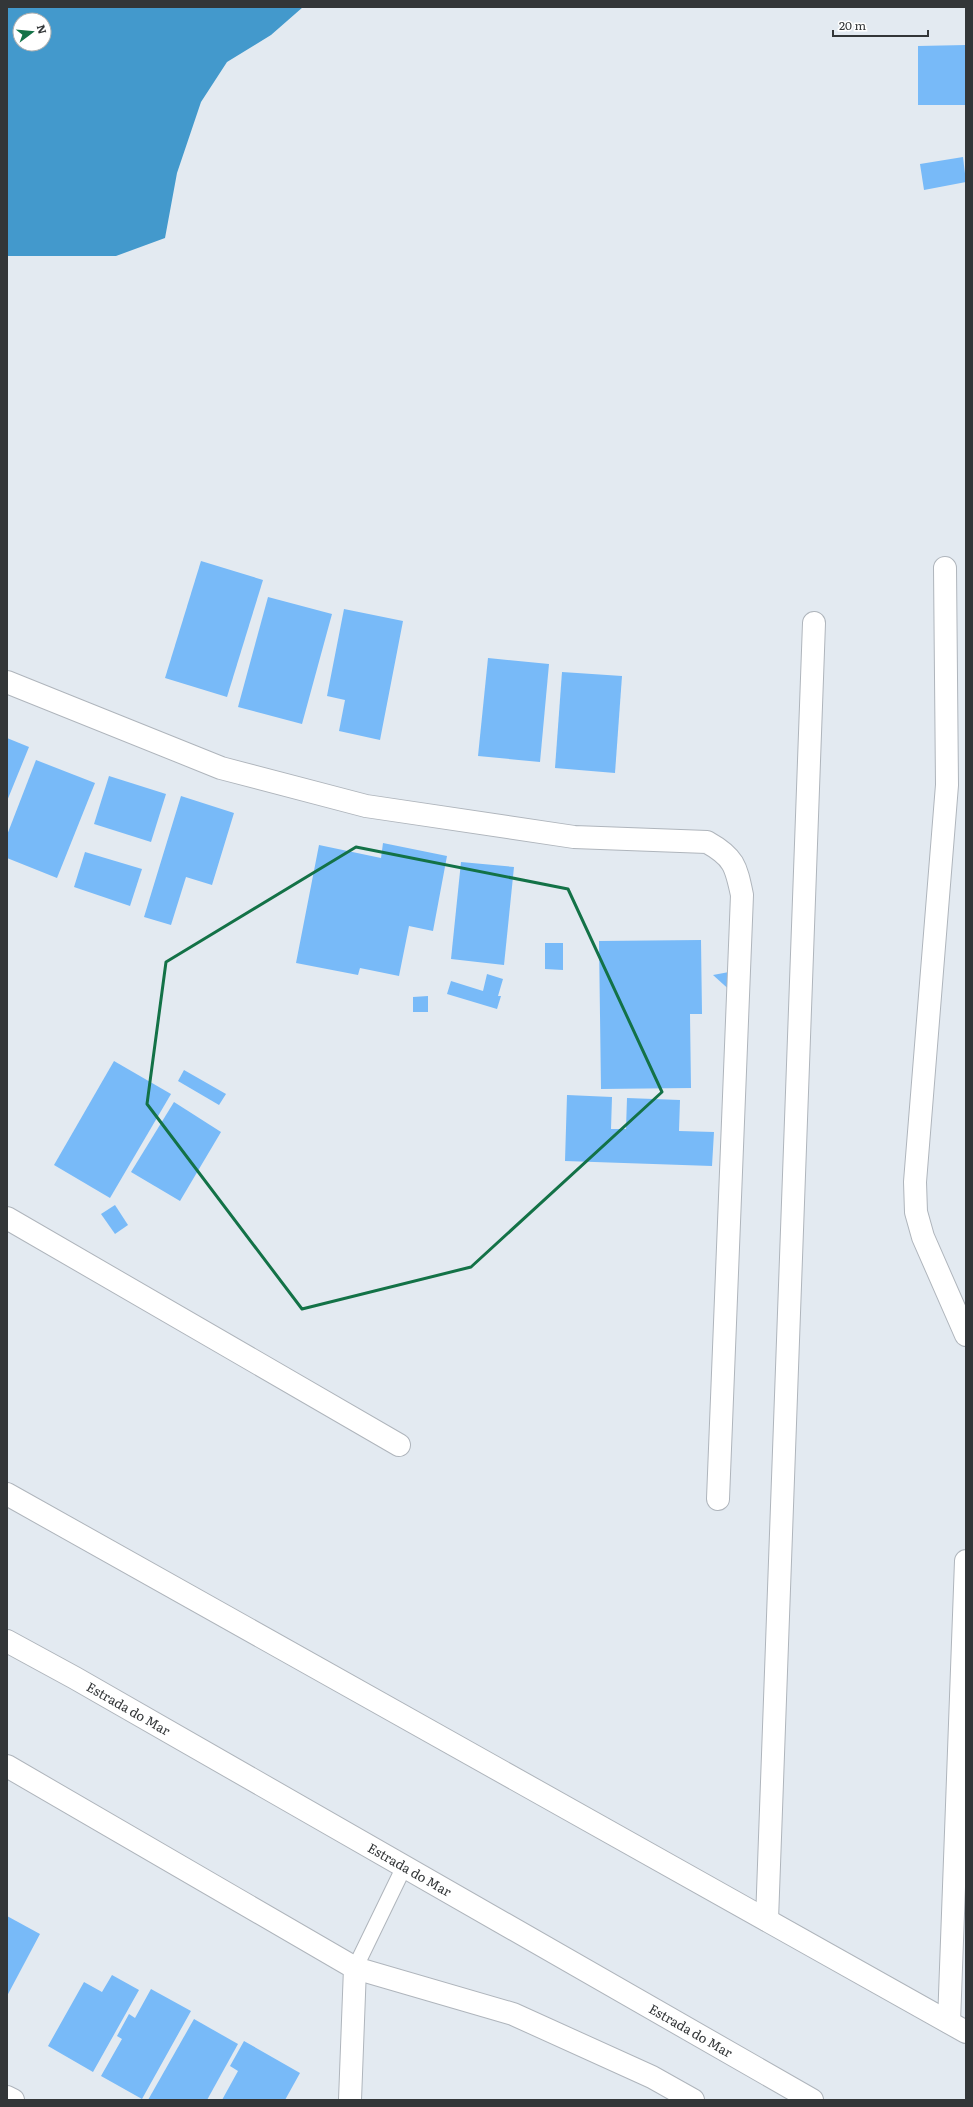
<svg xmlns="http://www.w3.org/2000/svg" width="973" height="2107" font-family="Literata,serif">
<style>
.water{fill:#4399cc;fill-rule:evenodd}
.building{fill:#78baf8}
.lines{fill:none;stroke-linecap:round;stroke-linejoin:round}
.service-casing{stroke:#afb5bc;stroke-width:17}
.minor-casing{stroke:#afb5bc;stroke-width:24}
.tertiary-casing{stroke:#afb5bc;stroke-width:24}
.primary-casing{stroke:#afb5bc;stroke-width:24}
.service{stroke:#fff;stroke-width:15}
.minor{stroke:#fff;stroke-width:22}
.tertiary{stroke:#fff;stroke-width:22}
.primary{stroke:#fff;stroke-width:22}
.marked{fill:none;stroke:#137247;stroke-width:3;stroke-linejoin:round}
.labels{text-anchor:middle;stroke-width:3.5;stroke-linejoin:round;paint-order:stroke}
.street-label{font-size:13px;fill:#333638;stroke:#fff}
</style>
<rect width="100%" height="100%" fill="#e3eaf1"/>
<path class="water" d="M7 7H303L271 35 227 62 201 102 177 173 165 238 116 256H7ZM20 20H44V44H20Z"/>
<g class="building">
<polygon points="966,45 966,105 918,105 918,46"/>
<polygon points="963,157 966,182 924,190 920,164"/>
<polygon points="201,561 263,580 227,697 165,678"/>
<polygon points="268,597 332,614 302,724 238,707"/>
<polygon points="344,609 403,621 380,740 339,731 345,700 327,696"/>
<polygon points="488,658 549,664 540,762 478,756"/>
<polygon points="562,672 622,676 615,773 555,768"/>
<polygon points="7,738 29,747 7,801"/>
<polygon points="36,760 95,783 57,878 7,858 7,835"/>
<polygon points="109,776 166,794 151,842 94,824"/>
<polygon points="181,796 234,813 212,885 186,877 171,925 144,917"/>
<polygon points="383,843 447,856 433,931 409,926 399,976 360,968 358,975 296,963 319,845 381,858"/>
<polygon points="85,852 142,869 130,906 74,887"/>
<polygon points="461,862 514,867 504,965 451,959"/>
<polygon points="701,940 702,1014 690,1014 691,1088 601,1089 599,941"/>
<polygon points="545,943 563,943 563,970 545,969"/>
<polygon points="729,972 734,994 713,975"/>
<polygon points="487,974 503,979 498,996 501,996 497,1009 447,994 451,981 483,991"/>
<polygon points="428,996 428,1012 413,1012 413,997"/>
<polygon points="114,1061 171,1094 110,1198 54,1165"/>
<polygon points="184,1070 226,1094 219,1105 178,1081"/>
<polygon points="567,1095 612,1097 611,1129 626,1129 627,1098 680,1100 679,1131 714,1132 712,1166 565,1161"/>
<polygon points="174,1102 221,1132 180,1201 131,1172"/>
<polygon points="115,1205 128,1225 115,1234 101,1214"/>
<polygon points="7,1916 40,1934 7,1996"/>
<polygon points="112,1975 139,1990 93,2072 48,2046 84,1982 102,1992"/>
<polygon points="151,1989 191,2011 142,2099 101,2076 122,2039 117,2036 129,2014 135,2018"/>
<polygon points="194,2019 238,2044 207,2100 148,2100"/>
<polygon points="244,2041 300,2073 285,2100 222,2100 238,2071 230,2066"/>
</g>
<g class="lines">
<g class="service-casing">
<polyline id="service" points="355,1968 404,1867"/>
</g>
<g class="minor-casing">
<g id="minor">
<polyline points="945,568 947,785 915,1182 916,1212 923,1237 966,1335"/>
<path d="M7 682 221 768 366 806 574 837 707 842C734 857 736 866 742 895L718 1499"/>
<polyline points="7,1218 399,1445"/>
<polyline points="7,1494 966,2032"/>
<polyline points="767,1920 814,623"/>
<polyline points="355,1968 513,2014 652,2077 693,2100"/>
<polyline points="949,2022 966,1561"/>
<polyline points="7,2097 13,2100"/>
</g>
</g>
<g class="tertiary-casing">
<polyline id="tertiary" points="7,1766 355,1968 350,2100"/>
</g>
<g class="primary-casing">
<g id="primary">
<path id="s1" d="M7 1641 75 1678 812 2100"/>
</g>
</g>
<use href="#service" class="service"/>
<use href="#minor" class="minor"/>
<use href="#tertiary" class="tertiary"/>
<use href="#primary" class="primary"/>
</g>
<path class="marked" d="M356 847 568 889 662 1092 471 1267 302 1309 147 1104 166 962Z"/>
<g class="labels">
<g class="street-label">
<text dy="5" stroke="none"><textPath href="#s1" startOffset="139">Estrada do Mar</textPath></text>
<text dy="5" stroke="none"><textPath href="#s1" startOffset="463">Estrada do Mar</textPath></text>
<text dy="5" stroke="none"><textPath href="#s1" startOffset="787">Estrada do Mar</textPath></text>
</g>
</g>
<rect width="973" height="2107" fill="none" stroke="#333638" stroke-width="16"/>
<g transform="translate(32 32) rotate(74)"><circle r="19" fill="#ffffff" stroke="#adafaf"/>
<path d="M0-3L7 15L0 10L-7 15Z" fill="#137247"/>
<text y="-6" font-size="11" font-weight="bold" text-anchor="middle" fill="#333638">N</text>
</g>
<path d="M833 30v6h95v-6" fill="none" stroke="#333638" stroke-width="2"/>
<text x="839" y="30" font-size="12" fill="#333638" stroke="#ffffff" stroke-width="3" paint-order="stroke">20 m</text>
</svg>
